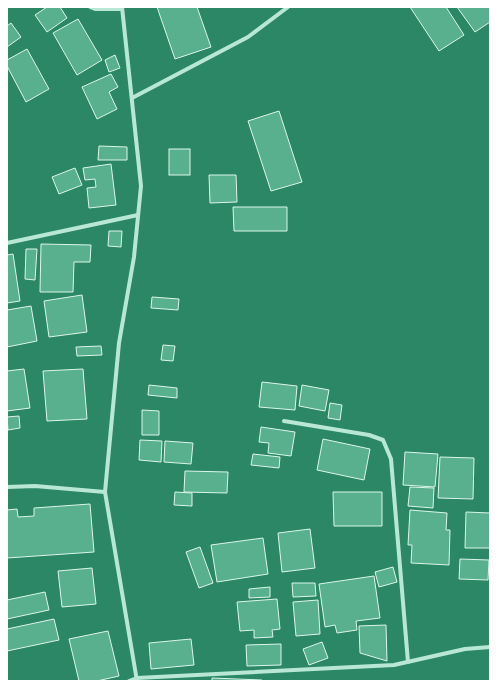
<svg xmlns="http://www.w3.org/2000/svg" width="497" height="688" font-family="'Archivo Narrow',sans-serif">
<style>
.building{fill:#58b08e;stroke:#dbf6ec}
.lines{fill:none;stroke-linecap:round;stroke-linejoin:round}
.minor{stroke:#b8e8d5;stroke-width:4}
</style>
<rect width="100%" height="100%" fill="#2b8765"/>
<g class="building">
<polygon points="47,7 60,7 67,18 47,32 35,15"/>
<polygon points="157,7 197,7 211,47 175,59"/>
<polygon points="410,7 446,7 464,35 439,51"/>
<polygon points="457,7 490,7 490,22 475,32"/>
<polygon points="78,19 102,60 77,75 53,33"/>
<polygon points="11,23 21,37 7,47 7,26"/>
<polygon points="27,49 49,89 26,102 7,66 7,60"/>
<polygon points="115,55 120,68 109,72 105,60"/>
<polygon points="111,74 118,87 109,92 117,109 97,119 82,87"/>
<polygon points="279,111 302,182 271,191 248,121"/>
<polygon points="99,146 127,147 127,160 98,160"/>
<rect x="169" y="149" width="21" height="26"/>
<polygon points="111,164 116,205 89,208 87,188 96,187 95,179 85,180 83,168"/>
<polygon points="75,168 82,185 59,194 52,177"/>
<polygon points="209,175 236,175 237,202 210,203"/>
<polygon points="233,207 287,207 287,231 234,231"/>
<polygon points="109,231 122,231 121,247 108,246"/>
<polygon points="41,244 91,245 90,262 74,262 73,292 40,292"/>
<polygon points="26,249 37,249 35,280 25,279"/>
<polygon points="13,254 20,301 7,303 7,255"/>
<polygon points="82,295 87,332 49,337 44,301"/>
<polygon points="152,297 179,299 178,310 151,308"/>
<polygon points="31,306 37,341 7,347 7,310"/>
<polygon points="163,345 175,346 173,361 161,360"/>
<polygon points="101,346 102,355 77,356 76,347"/>
<polygon points="24,369 30,408 7,411 7,371"/>
<polygon points="83,369 87,419 47,421 43,371"/>
<polygon points="262,382 297,386 295,410 259,407"/>
<polygon points="149,385 177,388 177,398 148,395"/>
<polygon points="302,385 329,390 325,411 299,406"/>
<polygon points="330,403 342,405 340,420 328,418"/>
<polygon points="142,410 159,411 159,435 142,435"/>
<polygon points="19,416 20,428 8,430 7,417"/>
<polygon points="261,427 295,432 291,456 268,453 269,443 259,442"/>
<polygon points="323,439 370,449 364,480 317,470"/>
<polygon points="140,440 162,441 161,462 139,460"/>
<polygon points="165,441 193,443 191,464 164,462"/>
<polygon points="405,452 438,454 435,487 403,485"/>
<polygon points="253,454 280,457 279,468 251,465"/>
<polygon points="440,457 474,458 473,499 438,498"/>
<polygon points="185,471 228,472 227,493 184,492"/>
<polygon points="410,487 434,488 433,508 408,506"/>
<polygon points="175,492 192,493 192,506 174,505"/>
<polygon points="333,492 382,492 382,526 334,526"/>
<polygon points="90,504 94,552 7,558 7,510 17,509 18,517 34,516 34,508"/>
<polygon points="410,510 447,513 446,530 450,530 449,565 411,563 412,545 408,545"/>
<polygon points="466,512 490,513 490,548 465,548"/>
<polygon points="310,529 315,568 282,572 278,533"/>
<polygon points="263,538 268,574 217,582 211,545"/>
<polygon points="200,547 213,583 199,588 186,552"/>
<polygon points="460,559 489,560 488,580 459,579"/>
<polygon points="393,567 397,582 379,587 375,572"/>
<polygon points="92,568 96,604 62,607 58,571"/>
<polygon points="374,576 380,618 356,621 357,630 337,633 335,625 325,627 319,584"/>
<polygon points="292,583 315,583 316,596 293,597"/>
<polygon points="270,587 270,597 249,598 249,589"/>
<polygon points="45,592 49,610 7,619 7,600"/>
<polygon points="277,599 280,629 272,630 273,637 254,638 254,630 240,631 237,602"/>
<polygon points="318,600 320,634 296,636 293,602"/>
<polygon points="54,619 59,640 7,651 7,629"/>
<polygon points="386,625 387,661 360,653 359,626"/>
<polygon points="108,631 119,676 97,681 79,681 69,639"/>
<polygon points="191,639 194,665 151,669 149,643"/>
<polygon points="322,642 328,658 309,665 303,649"/>
<polygon points="281,644 281,665 247,666 246,645"/>
<polygon points="212,678 262,680 262,681 212,681"/>
</g>
<g class="lines">
<g class="minor">
<polyline points="90,7 95,9 122,9"/>
<polyline points="122,7 141,186 134,257 119,343 105,492 137,681"/>
<polyline points="132,98 248,37 288,7"/>
<polyline points="7,243 138,215"/>
<polyline points="284,421 369,435 383,440 391,459 408,662"/>
<polyline points="7,487 35,486 105,492"/>
<polyline points="129,681 137,678 394,665 465,649 490,647"/>
</g>
</g>
<rect width="497" height="688" fill="none" stroke="#ffffff" stroke-width="16"/>
</svg>
